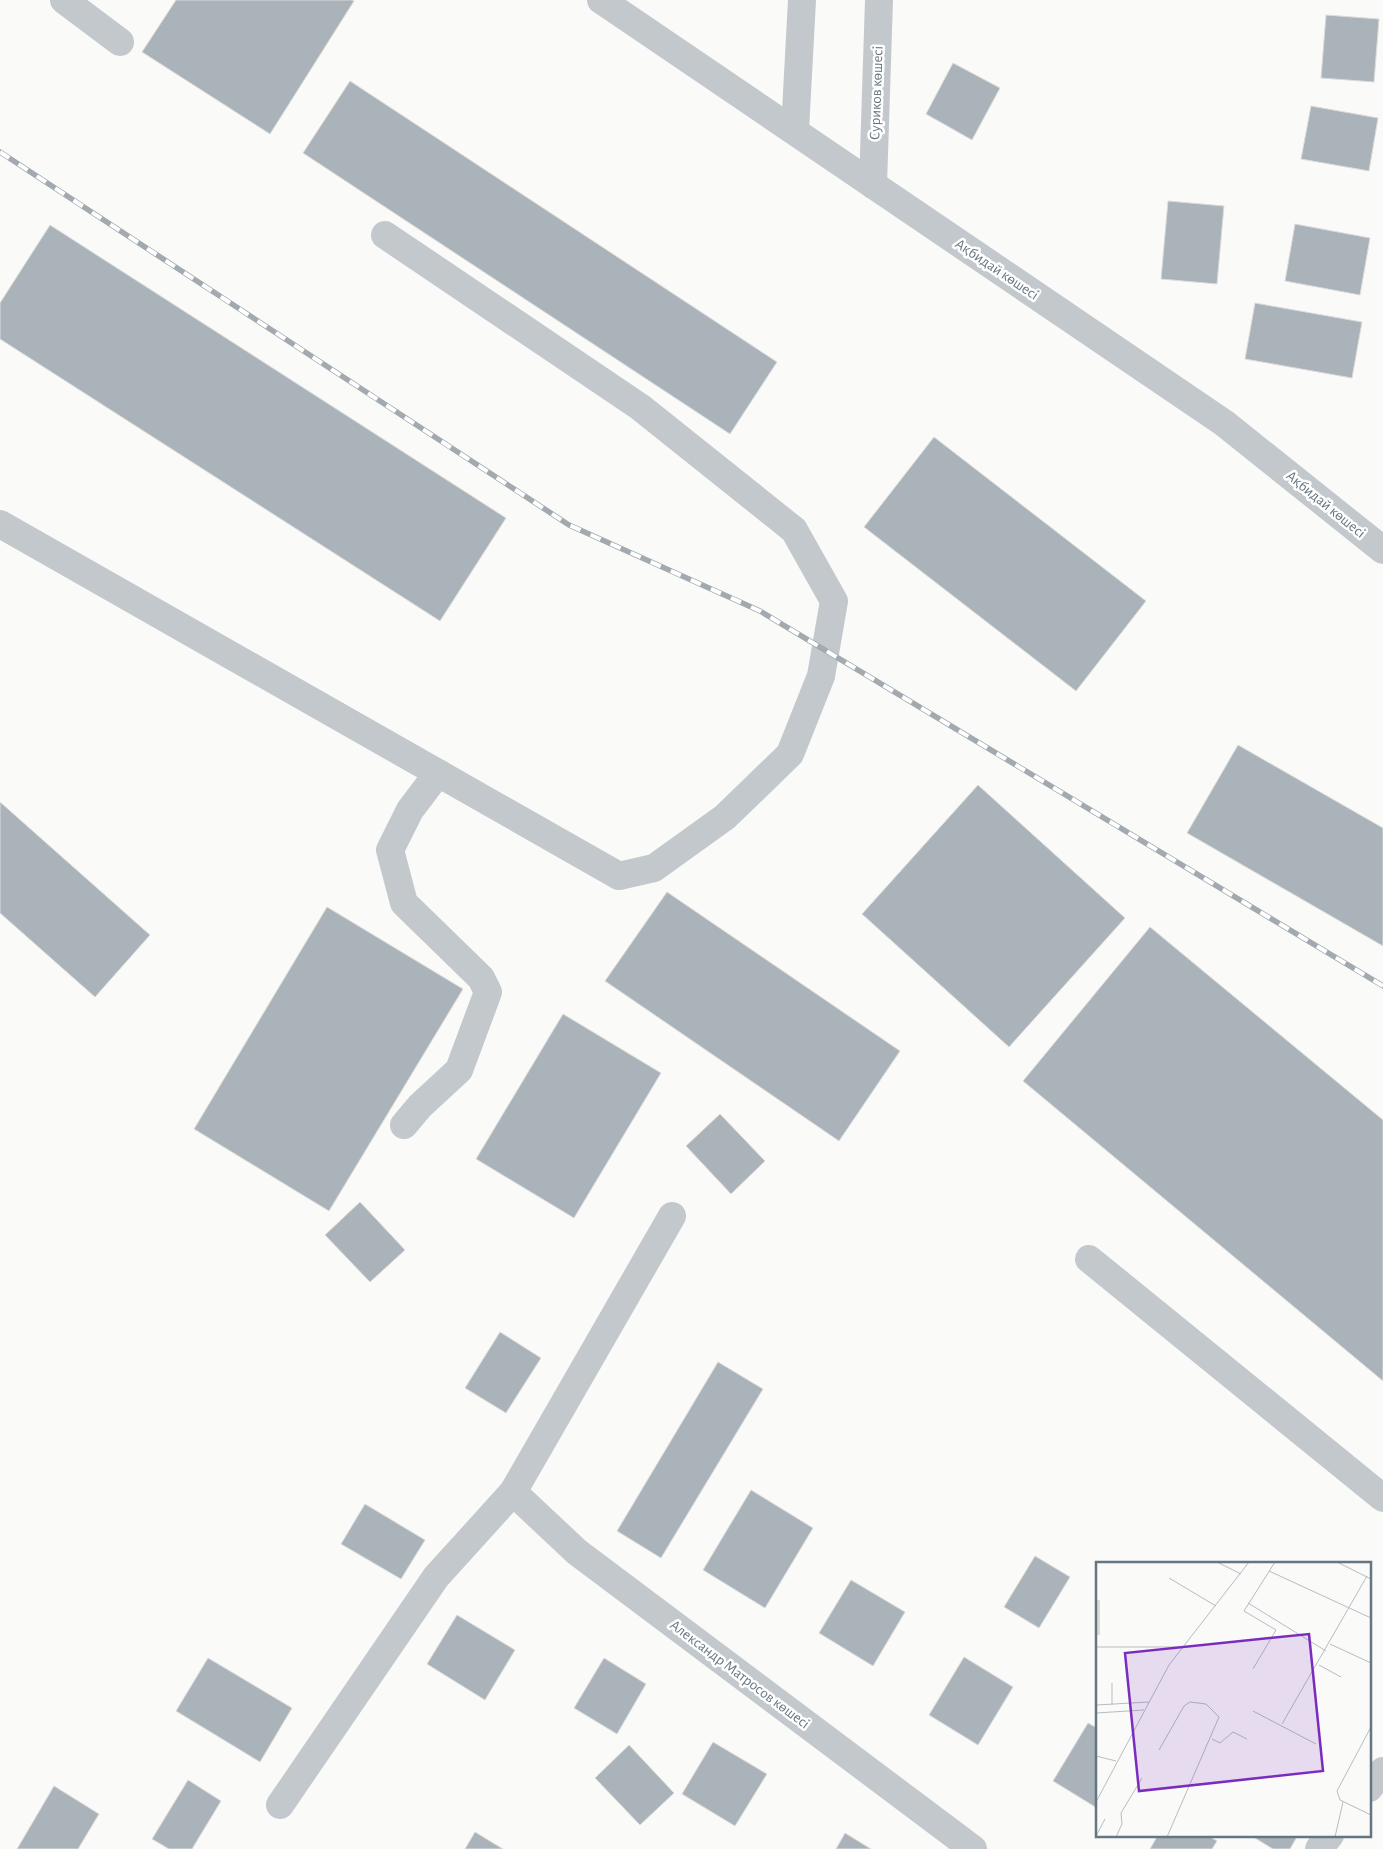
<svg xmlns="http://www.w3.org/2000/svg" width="1383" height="1849" font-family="'Alegreya Sans',sans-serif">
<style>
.building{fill:#aab3b9;stroke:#dcdcda}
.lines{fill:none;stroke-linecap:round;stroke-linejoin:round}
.minor{stroke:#c3c8cc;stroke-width:28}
.rail-casing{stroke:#a2aab0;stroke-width:5.5}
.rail{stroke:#fff;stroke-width:4;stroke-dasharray:11;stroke-linecap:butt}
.labels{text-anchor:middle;stroke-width:5;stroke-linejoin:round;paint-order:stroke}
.street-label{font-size:15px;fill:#657683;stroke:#fff}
.inset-road{fill:none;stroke:#b5bdc2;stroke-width:1}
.view{fill:#7b2cbf;fill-opacity:0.15;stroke:#7b2cbf;stroke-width:2.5}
.inset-edge{fill:none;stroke:#657683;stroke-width:2.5}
</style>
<rect width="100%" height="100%" fill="#fafaf8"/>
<g class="building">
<polygon points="176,0 352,0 354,1 270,134 142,52"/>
<polygon points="1326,15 1379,19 1374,82 1321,78"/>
<polygon points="953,63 1000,88 972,140 926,114"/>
<polygon points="350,81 777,362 730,434 303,153"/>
<polygon points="1311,106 1378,118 1369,171 1301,159"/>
<polygon points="1168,201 1224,206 1217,284 1161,279"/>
<polygon points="1295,224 1370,238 1360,295 1285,281"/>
<polygon points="50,225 506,518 440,621 0,339 0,303"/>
<polygon points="1255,303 1362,322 1352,378 1245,359"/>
<polygon points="934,437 1146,601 1076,691 864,527"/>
<polygon points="1238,745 1383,828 1383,946 1187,833"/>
<polygon points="978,785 1125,918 1009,1047 862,914"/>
<polygon points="0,802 150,935 95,997 0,913"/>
<polygon points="667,892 900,1051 839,1141 605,981"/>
<polygon points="327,907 463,989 329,1211 194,1129"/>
<polygon points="1150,927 1383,1120 1383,1381 1023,1081"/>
<polygon points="563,1014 661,1073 574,1218 476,1159"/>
<polygon points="720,1114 765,1161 731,1194 686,1146"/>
<polygon points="360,1202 405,1250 370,1282 325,1235"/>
<polygon points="500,1332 541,1358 506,1413 465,1388"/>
<polygon points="718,1362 763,1389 661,1558 617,1531"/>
<polygon points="751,1490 813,1528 765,1608 703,1570"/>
<polygon points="365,1504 425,1540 401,1579 341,1544"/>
<polygon points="1035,1556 1070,1577 1039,1628 1004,1607"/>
<polygon points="851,1580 905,1612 873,1666 819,1633"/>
<polygon points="457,1615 515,1650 485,1700 427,1664"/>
<polygon points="964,1657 1013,1687 978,1745 929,1715"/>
<polygon points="208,1658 292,1708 260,1762 176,1711"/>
<polygon points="604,1658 646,1684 617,1734 574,1708"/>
<polygon points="1088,1723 1097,1728 1097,1808 1053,1781"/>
<polygon points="713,1742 767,1774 735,1826 682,1794"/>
<polygon points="629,1745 674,1793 640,1825 595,1778"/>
<polygon points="188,1780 221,1801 192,1849 169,1849 152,1839"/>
<polygon points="54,1786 99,1814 78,1849 17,1849"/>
<polygon points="475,1832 503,1849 465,1849"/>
<polygon points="845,1833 871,1849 836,1849"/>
<polygon points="1158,1835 1207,1835 1217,1841 1212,1849 1150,1849"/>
<polygon points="1250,1835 1298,1835 1290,1849 1273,1849"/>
</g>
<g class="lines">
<g class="minor">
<polyline points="64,0 120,42"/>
<polyline points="601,0 1224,423 1383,550"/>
<polyline points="795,130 802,0"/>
<polyline points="873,185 879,0"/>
<polyline points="0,524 619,876 654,868 725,817 790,754 821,676 834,601 794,530 640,407 385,235"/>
<polyline points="404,1125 420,1106 459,1070 488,992 481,978 404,903 390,850 410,810 438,773"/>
<polyline points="1089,1259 1383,1498"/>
<polyline points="513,1492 577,1552 973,1849"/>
<polyline points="1369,1788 1383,1771"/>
<polyline points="280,1805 436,1577 513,1492 672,1216"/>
<polyline points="1319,1849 1330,1835"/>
</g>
<g class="rail-casing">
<polyline id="rail" points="0,152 569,525 760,611 1383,986"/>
</g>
<use href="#rail" class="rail"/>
</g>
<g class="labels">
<g class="street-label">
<text transform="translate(876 93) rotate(-88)" y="5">Суриков көшесі</text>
<text transform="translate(997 269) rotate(34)" y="5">Ақбидай көшесі</text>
<text transform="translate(1326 504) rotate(39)" y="5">Ақбидай көшесі</text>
<text transform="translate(740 1674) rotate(37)" y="5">Александр Матросов көшесі</text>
</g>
</g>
<g transform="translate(1096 1562)">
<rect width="275" height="275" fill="#fafaf8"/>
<path d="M0 38H4V73H0Z" fill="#dadfd7"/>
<path class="inset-road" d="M121 0 145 12M241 0 275 17M173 9 275 56M73 16 120 44M152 41 230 89M234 82 275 101M0 85H84M223 103 245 115M157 107 180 68 148 49 179 0M0 143 53 140M16 143V121M157 149 220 182M0 151 48 148M186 162 271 14M275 165 241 229 244 238 275 253M116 177 124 181 137 170 151 177M63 188 88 144 94 140 110 142 123 155 71 275M0 194 20 199M0 240 73 103 153 0M0 274 9 257M20 275 26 262 25 251 46 216M239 275 247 240"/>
<path class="view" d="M213 72 227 209 43 229 29 91Z"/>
<rect width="275" height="275" class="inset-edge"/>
</g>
</svg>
